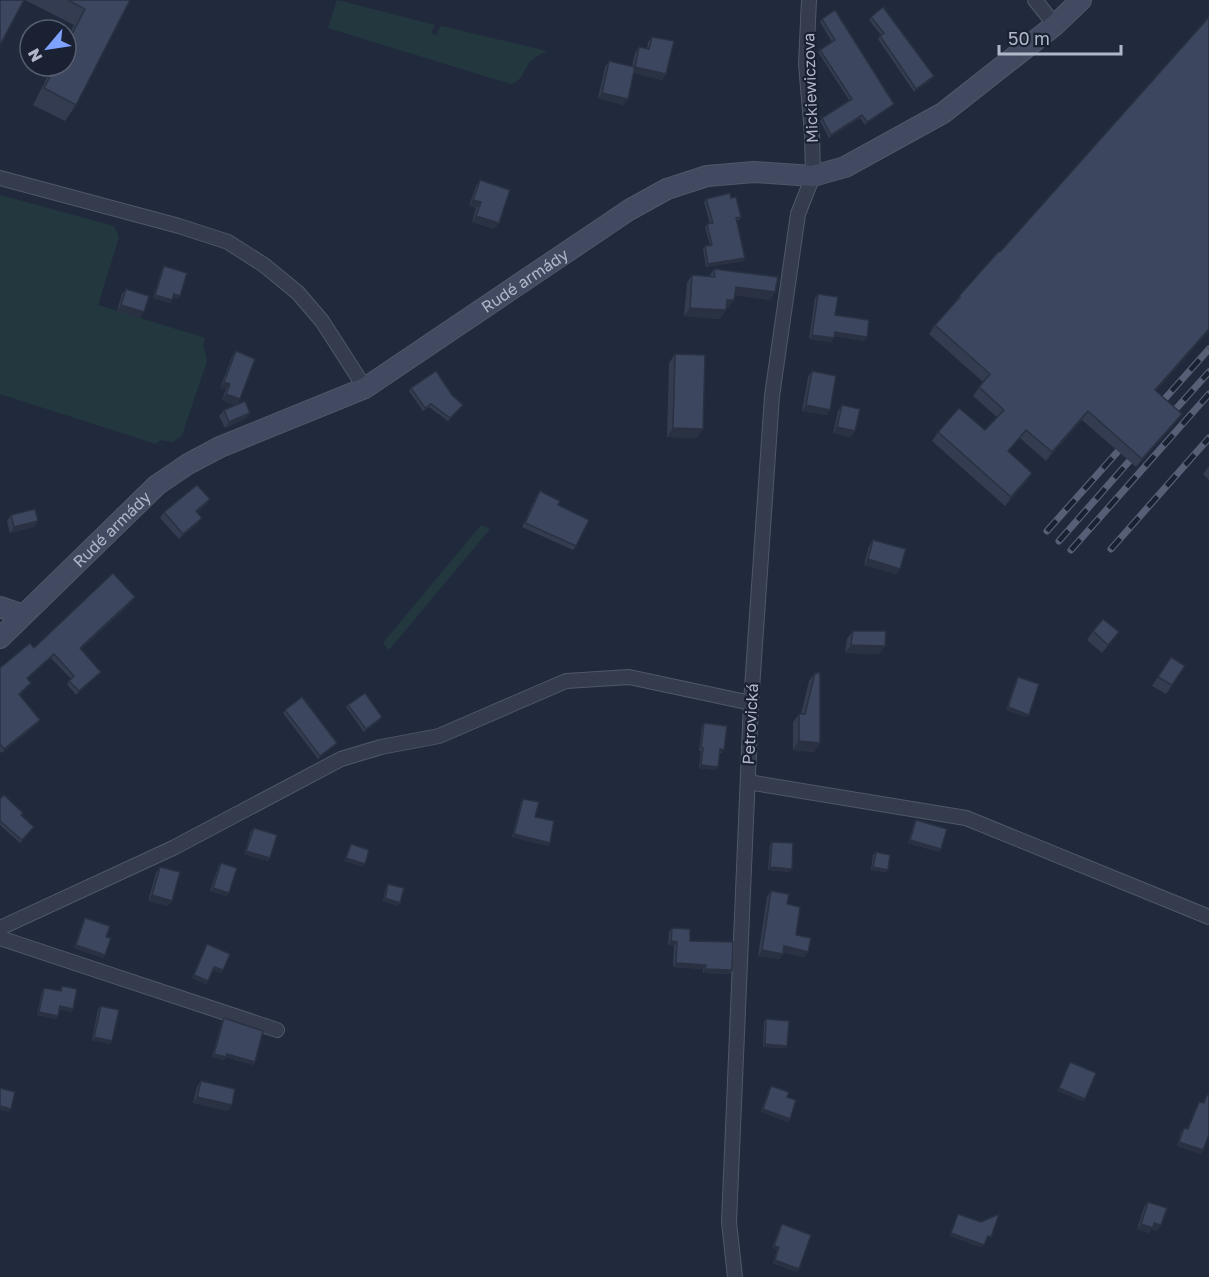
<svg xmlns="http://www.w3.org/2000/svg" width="1209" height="1277" font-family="'Golos Text',sans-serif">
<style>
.green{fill:#23383e}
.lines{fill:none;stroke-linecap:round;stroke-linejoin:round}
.street-casing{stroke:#505768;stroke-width:16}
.secondary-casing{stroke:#505768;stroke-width:22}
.street{stroke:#353c4d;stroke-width:14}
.secondary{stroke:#424a61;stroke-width:20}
.rail-casing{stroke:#565f75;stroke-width:7}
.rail{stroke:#1a2132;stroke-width:4.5;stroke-dasharray:14;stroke-linecap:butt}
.wall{fill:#343c51}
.shaded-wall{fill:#2a3142}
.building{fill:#3c465e;stroke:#2a3142;stroke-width:1.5}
.labels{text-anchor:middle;stroke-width:4.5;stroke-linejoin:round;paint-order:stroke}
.street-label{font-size:16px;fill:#b0b7c9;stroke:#1a2132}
</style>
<rect width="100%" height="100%" fill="#212a3d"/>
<g class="green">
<path d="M337 0 435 25 431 33 436 35 441 26 547 51C539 55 532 58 527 66 522 75 521 81 511 84L328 28Z"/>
<polygon points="0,195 114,226 119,237 98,305 205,338 203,344 207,361 182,435 173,442 161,440 156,444 0,394"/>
<polygon points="481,525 490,529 389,650 383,643"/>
</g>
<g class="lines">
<g class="street-casing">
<g id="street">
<polyline points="1035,0 1055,25"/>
<polyline points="0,178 179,226 228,242 264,265 298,293 322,321 365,388"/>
<polyline points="748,782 966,818 1209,917"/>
<polyline points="0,928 173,848 341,759 381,747 439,736 566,681 629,677 751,703"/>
<polyline points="0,938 277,1030"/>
<polyline points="735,1277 729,1222 751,703 772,396 798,214 813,176 812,134 806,64 809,0"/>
</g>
</g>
<g class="secondary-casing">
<g id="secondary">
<polyline points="0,607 23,615"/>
<path id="s1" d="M0 638 157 485 188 464 220 447 365 388 629 210 667 189 707 176 754 172 813 176 845 167 943 113 1055 25 1081 0"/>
</g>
</g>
<use href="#street" class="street"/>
<use href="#secondary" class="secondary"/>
<g class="rail-casing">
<g id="rail">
<polyline points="1153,412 1209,349"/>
<polyline points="1165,421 1209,372"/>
<polyline points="1047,531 1129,439"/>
<polyline points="1059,541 1139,450"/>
<polyline points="1111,549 1209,438"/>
<polyline points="1071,550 1209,394"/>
</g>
</g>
<use href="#rail" class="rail"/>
</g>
<g class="wall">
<polygon points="25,0 130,0 76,105 65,121 33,105 53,66 66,66 66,40 74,25"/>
<polygon points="871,17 934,76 932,79 914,92 878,39 881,35 869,20"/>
<polygon points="822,19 892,106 865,125 860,118 829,138 820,121 822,118 849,100 818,52 820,50 832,42 820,22"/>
<polygon points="652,37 666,74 662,80 634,73 624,105 598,98 605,67 609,61 632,66 635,53 639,47 647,49 648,42"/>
<polygon points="480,180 494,229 472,222 476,208 469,206 476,186"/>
<polygon points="731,198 741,217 739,220 737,220 745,258 743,261 706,267 703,249 705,246 710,245 705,227 707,224 710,224 704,202 706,199"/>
<polygon points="164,266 178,299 173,297 170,303 153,298 162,269"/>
<polygon points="714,269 775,292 770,300 735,295 734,300 728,308 726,308 726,310 720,319 684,316 687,283 692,275 709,276"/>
<polygon points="126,289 140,318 117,311 122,294"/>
<polygon points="818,294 835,315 867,337 864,341 834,336 831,342 809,339 815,298"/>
<polygon points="959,296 1156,391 1176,422 1136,467 1082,420 1046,461 1020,438 1008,452 1032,473 1026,482 1005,506 932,441 938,432 985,430 997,417 973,396 983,382 929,334 935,325 953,305 953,304"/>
<polygon points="236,351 240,399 236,405 246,418 225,428 219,416 224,410 235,405 222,400 226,389 220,388 232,357"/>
<polygon points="675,354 703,429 697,438 667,437 669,363"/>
<polygon points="812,371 830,410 826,415 802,411 808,377"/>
<polygon points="411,388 452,395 463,405 448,421 429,407 423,411 409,391"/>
<polygon points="842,405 851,437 833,433 838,411"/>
<polygon points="1209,466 1209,480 1203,474"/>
<polygon points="540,491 558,505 576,546 573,550 522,527 537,495"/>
<polygon points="210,499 206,505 197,512 198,523 179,539 160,518 164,512"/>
<polygon points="11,515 38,521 34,527 10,533 7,521"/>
<polygon points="873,540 900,569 896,574 864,565 869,546"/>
<polygon points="133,601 81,649 101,672 98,675 76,695 67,684 71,679 51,658 27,679 31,683 20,695 40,720 38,723 2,753 0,751 0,668 34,648"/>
<polygon points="853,631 879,654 845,653 847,639"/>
<polygon points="1093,631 1119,632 1102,653 1087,640"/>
<polygon points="1171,657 1185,666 1166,694 1152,686"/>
<polygon points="815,673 820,743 814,752 793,750 793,722 799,714 801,714 809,681"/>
<polygon points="1018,677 1027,717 1006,710 1016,680"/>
<polygon points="348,705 382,717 380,720 364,732 346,707"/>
<polygon points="285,710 337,743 334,746 318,759 283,713"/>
<polygon points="704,723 722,753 720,753 718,767 716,770 699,768 701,751 699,750 702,726"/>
<polygon points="0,799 21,815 34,827 20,843 0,825"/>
<polygon points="523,799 535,817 550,843 548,846 512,837 521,802"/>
<polygon points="916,820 941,849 939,852 908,843 914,823"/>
<polygon points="254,828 270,858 268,861 244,854 251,831"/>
<polygon points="772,842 790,872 768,870 770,845"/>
<polygon points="876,852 888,870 886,872 871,870 873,855"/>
<polygon points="221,863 229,893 227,896 210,891 219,865"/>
<polygon points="160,867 168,906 148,901 156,873"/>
<polygon points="388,884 400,903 398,906 383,901 386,887"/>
<polygon points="771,891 787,904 796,935 808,952 804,957 784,953 779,959 758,956 767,897"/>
<polygon points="85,918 106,937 105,955 103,958 74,948 83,921"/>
<polygon points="672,928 732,970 730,974 703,973 703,969 673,967 674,946 668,945 669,932"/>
<polygon points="207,944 223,970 221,973 213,970 206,984 192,978"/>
<polygon points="62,986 73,1009 71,1012 60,1009 56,1019 37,1015 42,991 44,988 59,991"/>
<polygon points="101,1006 112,1041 110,1044 92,1040 98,1009"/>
<polygon points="224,1018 253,1065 226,1057 224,1060 212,1057 222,1021"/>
<polygon points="766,1019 787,1046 785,1048 763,1047 764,1022"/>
<polygon points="201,1081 228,1111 193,1103 197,1087"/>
<polygon points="771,1086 787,1097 790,1119 788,1122 761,1112 769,1089"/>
<polygon points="1207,1095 1201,1154 1177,1146 1181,1132 1184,1128 1187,1129 1197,1106 1199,1102 1203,1103"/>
<polygon points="1148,1202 1157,1231 1151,1229 1149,1233 1137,1229 1144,1207"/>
<polygon points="782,1224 797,1272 773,1263 777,1250 772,1248 780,1227"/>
</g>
<g class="shaded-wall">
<polygon points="635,67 666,74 662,80 631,72"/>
<polygon points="934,76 932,79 914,92 916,89"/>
<polygon points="602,93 628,99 624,105 598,98"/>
<polygon points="894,104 892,106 865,125 867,122"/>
<polygon points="862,115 860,118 829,138 831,135"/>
<polygon points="473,200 481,202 476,208 469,206"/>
<polygon points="476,216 499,223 494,229 472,222"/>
<polygon points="745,258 743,261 706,267 708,264"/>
<polygon points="736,287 775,292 770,300 730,295"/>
<polygon points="174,294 180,296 178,299 172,297"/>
<polygon points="155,295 172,300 170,303 153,298"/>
<polygon points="727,300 734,300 728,308 721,308"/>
<polygon points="121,305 144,312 140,318 117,311"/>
<polygon points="690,308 726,310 720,319 684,316"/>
<polygon points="1209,329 1209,331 1149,399 1155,390"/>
<polygon points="835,332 867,337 864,341 832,336"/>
<polygon points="812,335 834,338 831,342 809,339"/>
<polygon points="224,382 230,384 226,389 220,388"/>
<polygon points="226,394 240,399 236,405 222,400"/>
<polygon points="806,405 830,410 826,415 802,411"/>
<polygon points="1088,411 1082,420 1046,461 1052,452"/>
<polygon points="250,413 246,418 225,428 229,422"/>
<polygon points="1182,414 1176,422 1136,467 1142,459"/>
<polygon points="837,427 855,431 851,437 833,433"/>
<polygon points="673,428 703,429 697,438 667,437"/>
<polygon points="1026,430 1020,438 1002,459 1008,451"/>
<polygon points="1032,473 1026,482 1005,506 1011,497"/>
<polygon points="210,499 206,505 192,517 196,511"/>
<polygon points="202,518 198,523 179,539 183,534"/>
<polygon points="38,521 34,527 10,533 14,527"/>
<polygon points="868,559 900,569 896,574 864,565"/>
<polygon points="135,597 133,601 78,652 80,648"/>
<polygon points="1119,632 1113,641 1102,653 1108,645"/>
<polygon points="851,645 885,646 879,654 845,653"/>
<polygon points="54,654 51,658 24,682 27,678"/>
<polygon points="101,672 98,675 76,695 79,691"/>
<polygon points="1008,707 1029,715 1027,717 1006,710"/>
<polygon points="382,717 380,720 364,732 366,729"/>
<polygon points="40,720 38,723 2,753 4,749"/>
<polygon points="799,741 820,743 814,752 793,750"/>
<polygon points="337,743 334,746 318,759 320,756"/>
<polygon points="701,765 718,767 716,770 699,768"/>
<polygon points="514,834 550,843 548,846 512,837"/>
<polygon points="910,840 941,849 939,852 908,843"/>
<polygon points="246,851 270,858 268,861 244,854"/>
<polygon points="346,858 365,864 363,867 344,861"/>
<polygon points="770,867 792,869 790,872 768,870"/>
<polygon points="873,867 888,870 886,872 871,870"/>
<polygon points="213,888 229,893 227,896 210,891"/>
<polygon points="152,895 172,901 168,906 148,901"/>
<polygon points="385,898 400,903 398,906 383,901"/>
<polygon points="671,941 677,942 674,946 668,945"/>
<polygon points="76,945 105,955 103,958 74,948"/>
<polygon points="784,946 808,952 804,957 780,952"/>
<polygon points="762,950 783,954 779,959 758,956"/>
<polygon points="676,963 706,965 703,969 673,967"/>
<polygon points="214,967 223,970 221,973 212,970"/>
<polygon points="705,969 732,970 730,974 703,973"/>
<polygon points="194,975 208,981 206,984 192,978"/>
<polygon points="60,1006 73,1009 71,1012 58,1009"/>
<polygon points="39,1012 58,1016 56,1019 37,1015"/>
<polygon points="94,1037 112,1041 110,1044 92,1040"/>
<polygon points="765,1044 787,1046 785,1048 763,1047"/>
<polygon points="214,1054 227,1054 255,1062 253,1065 226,1057 224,1060 212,1057"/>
<polygon points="1059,1088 1085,1099 1083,1102 1057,1091"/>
<polygon points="197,1097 232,1105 228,1111 193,1103"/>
<polygon points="0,1106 11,1109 9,1112 0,1110"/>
<polygon points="763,1109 790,1119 788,1122 761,1112"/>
<polygon points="1179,1142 1203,1150 1201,1154 1177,1146"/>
<polygon points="1154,1223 1161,1225 1157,1231 1151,1229 1149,1233 1137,1229 1141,1224"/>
<polygon points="951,1233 984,1245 982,1248 949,1236"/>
<polygon points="774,1246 779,1247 777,1250 772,1248"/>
<polygon points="775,1260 799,1269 797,1272 773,1263"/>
</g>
<g class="building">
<polygon points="0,0 24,0 0,45"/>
<polygon points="68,0 130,0 76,105 44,88 56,66 66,66 66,46 85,9"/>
<polygon points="883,7 934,76 916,89 880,36 884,33 871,17"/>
<polygon points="835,10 894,104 867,122 862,115 831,135 822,118 852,99 820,50 835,40 822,19"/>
<polygon points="1209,17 1209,329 1155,390 1182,414 1142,459 1088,411 1052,452 1026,430 1008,451 1032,473 1011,497 938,432 959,408 985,430 1004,410 979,387 990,374 935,325 960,297 959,296 999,251 1000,252"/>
<polygon points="652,37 674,41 666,74 635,67 639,47 649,49"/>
<polygon points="609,61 635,67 628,99 602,93"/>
<polygon points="480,180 510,190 499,223 476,216 481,202 473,200"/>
<polygon points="730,193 731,198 736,197 741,217 736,218 745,258 708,264 705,246 712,245 707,224 713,223 706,199"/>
<polygon points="164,266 187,273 180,296 174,294 172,300 155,295"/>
<polygon points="714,269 778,277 775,292 736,287 734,300 727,300 726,310 690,308 692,275 715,277"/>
<polygon points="126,289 149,296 144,312 121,305"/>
<polygon points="818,294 838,297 835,315 869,320 867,337 835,332 834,338 812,335"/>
<polygon points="236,351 255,359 240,399 226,394 230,384 224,382"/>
<polygon points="675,354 705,355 703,429 673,428"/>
<polygon points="436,371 452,395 463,405 450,418 431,404 425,408 411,388"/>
<polygon points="812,371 836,376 830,410 806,405"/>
<polygon points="245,401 250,413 229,422 224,410"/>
<polygon points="842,405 860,409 855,431 837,427"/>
<polygon points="197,485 210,499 196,511 202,518 183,534 164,512"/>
<polygon points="540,491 560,501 558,505 589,520 576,546 525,523"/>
<polygon points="35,509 38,521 14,527 11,515"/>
<polygon points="873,540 906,549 900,569 868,559"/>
<polygon points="113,573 135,597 80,648 101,672 79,691 69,681 74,676 54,654 27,678 31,683 19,694 40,720 4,749 0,744 0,668 30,643 34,648"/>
<polygon points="1103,619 1119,632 1108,645 1093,631"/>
<polygon points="853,631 886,631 885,646 851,645"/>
<polygon points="1171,657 1185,666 1172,685 1158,677"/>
<polygon points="815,673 820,673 820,743 799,741 799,714 805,714"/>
<polygon points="1018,677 1039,684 1029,715 1008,707"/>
<polygon points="365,693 382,717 366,729 348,705"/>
<polygon points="302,697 337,743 320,756 285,710"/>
<polygon points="704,723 727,726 724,750 720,749 718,767 701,765 703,748 701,747"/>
<polygon points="4,795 23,813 21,815 34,827 22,840 0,821 0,799"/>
<polygon points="523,799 539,802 535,817 554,821 550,843 514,834"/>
<polygon points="916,820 947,829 941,849 910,840"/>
<polygon points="254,828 277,835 270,858 246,851"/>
<polygon points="772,842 793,843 792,869 770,867"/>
<polygon points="351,844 369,850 365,864 346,858"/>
<polygon points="876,852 890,855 888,870 873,867"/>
<polygon points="221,863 237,868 229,893 213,888"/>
<polygon points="160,867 180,872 172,901 152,895"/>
<polygon points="388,884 404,888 400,903 385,898"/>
<polygon points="771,891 789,894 787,904 800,907 796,935 811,938 808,952 784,946 783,954 762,950"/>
<polygon points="85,918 110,926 106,937 111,938 105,955 76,945"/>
<polygon points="672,928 690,929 690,941 733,942 732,970 705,969 706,965 676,963 677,942 671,941"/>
<polygon points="207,944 230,954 223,970 214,967 208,981 194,975"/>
<polygon points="62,986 77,989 73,1009 60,1006 58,1016 39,1012 44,988 61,991"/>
<polygon points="101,1006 119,1010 112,1041 94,1037"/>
<polygon points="224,1018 263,1031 255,1062 227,1054 226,1057 214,1054"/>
<polygon points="766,1019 789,1021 787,1046 765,1044"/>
<polygon points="1070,1062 1096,1073 1085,1099 1059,1088"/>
<polygon points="201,1081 235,1089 232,1105 197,1097"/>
<polygon points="771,1086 789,1092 787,1097 796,1100 790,1119 763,1109"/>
<polygon points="0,1088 15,1092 11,1109 0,1106"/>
<polygon points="1207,1095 1209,1095 1209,1135 1203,1150 1179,1142 1184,1128 1188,1129 1199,1102 1204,1103"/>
<polygon points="1148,1202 1167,1208 1161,1225 1154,1223 1153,1228 1141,1224"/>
<polygon points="958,1214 981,1222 999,1214 991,1237 988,1236 984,1245 951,1233"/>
<polygon points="782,1224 811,1235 799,1269 775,1260 779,1247 774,1246"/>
</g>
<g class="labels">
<g class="street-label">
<text transform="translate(810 88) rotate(-92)" y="6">Mickiewiczova</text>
<text dy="6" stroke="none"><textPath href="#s1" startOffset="642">Rudé armády</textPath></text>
<text dy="6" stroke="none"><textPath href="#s1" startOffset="156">Rudé armády</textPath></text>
<text transform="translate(750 724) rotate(-87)" y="6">Petrovická</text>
</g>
</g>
<g transform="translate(48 48) rotate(241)"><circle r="28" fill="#1a2132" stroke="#565d6e" stroke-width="1.5"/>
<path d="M0-4.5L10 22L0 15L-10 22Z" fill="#7fa2ff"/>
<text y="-9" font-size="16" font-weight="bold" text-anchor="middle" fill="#b0b7c9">N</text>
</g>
<path d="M999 45v9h122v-9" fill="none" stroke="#b0b7c9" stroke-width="3"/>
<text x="1008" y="45" font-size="18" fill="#b0b7c9" stroke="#1a2132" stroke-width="4.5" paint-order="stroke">50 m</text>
</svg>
